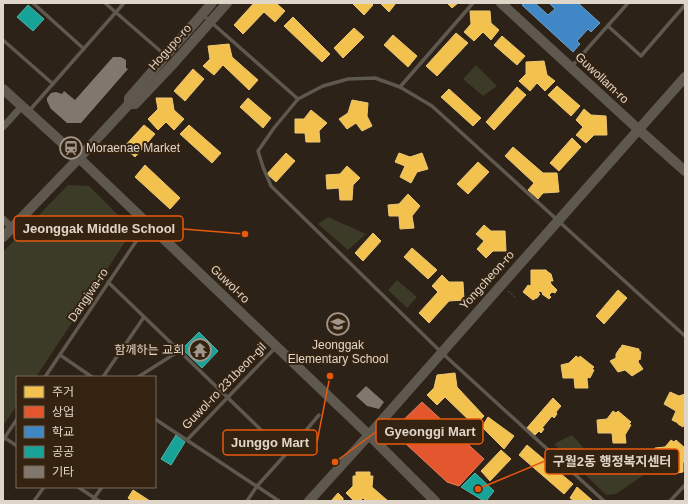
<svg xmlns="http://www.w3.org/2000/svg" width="688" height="504" font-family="Helvetica,'Noto Sans KR',sans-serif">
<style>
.green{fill:#3b3b28}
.homes{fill:#f2c14e;stroke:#edc773}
.shops{fill:#e4572e;stroke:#e37d5c}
.schools{fill:#3f88c5;stroke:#6f9fc6}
.public{fill:#17a398;stroke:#53b2a7}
.building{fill:#81776e}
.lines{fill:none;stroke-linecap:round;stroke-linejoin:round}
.path{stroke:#625c55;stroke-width:1;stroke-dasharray:2 2;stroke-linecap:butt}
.lane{stroke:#5e584f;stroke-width:3.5}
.street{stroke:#5e584f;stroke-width:7}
.secondary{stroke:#5e584f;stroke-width:10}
.labels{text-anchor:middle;stroke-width:4;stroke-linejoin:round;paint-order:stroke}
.street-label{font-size:12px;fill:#e0d5c9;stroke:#342310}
.poi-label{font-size:12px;fill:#e0d5c9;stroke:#342310;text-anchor:start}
.leader{fill:none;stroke:#e8590c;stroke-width:1.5}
.callout-dot{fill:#e8590c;stroke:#342310;stroke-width:1.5}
.callout{fill:#342310;stroke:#e8590c;stroke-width:1.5}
.callout-label{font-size:13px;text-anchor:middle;font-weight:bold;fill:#e0d5c9}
</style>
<rect width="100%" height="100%" fill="#2c2218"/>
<g class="green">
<polygon points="476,65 497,86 483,96 463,79"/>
<polygon points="68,185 89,186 133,230 36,377 17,377 17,405 3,426 3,252"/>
<polygon points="328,217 366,234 348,250 318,224"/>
<polygon points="397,280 417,297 407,308 388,290"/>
<polygon points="572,435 589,454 625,458 645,450 648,472 616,494 606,495 554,444"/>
</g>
<g class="homes">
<polygon points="254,3 276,3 285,11 275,22 264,12 243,34 234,25"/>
<polygon points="352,3 371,3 373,5 364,15"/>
<polygon points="380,3 396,3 389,12"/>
<polygon points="447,3 458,3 452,8"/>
<polygon points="470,11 490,11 491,23 499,30 491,40 483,32 474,41 464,32 471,24"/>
<polygon points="293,17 330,54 322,62 284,26"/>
<polygon points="354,28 364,37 343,58 334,48"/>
<polygon points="456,33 468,43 437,76 426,66"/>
<polygon points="393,35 417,56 408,67 384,45"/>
<polygon points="502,36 525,56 517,65 494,45"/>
<polygon points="229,44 232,57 258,80 249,90 223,65 214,75 203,66 210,59 208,46"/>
<polygon points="544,61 547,75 555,81 545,91 537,83 530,91 519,81 526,74 526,62"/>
<polygon points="193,69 204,79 185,101 174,91"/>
<polygon points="557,86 580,106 571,116 548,95"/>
<polygon points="517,87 526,95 494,130 486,122"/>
<polygon points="449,89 481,118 473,126 441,97"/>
<polygon points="156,98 172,98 174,110 184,119 174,130 166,122 158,130 148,119 158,109"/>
<polygon points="248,98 271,118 263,128 240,107"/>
<polygon points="352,100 368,103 367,116 372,126 362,131 356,123 347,129 339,119 348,113"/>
<polygon points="584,109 591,115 606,116 607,135 594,135 586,143 576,135 583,127 576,120"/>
<polygon points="311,110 327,123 319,131 320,142 306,142 305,133 295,133 295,119 304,119"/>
<polygon points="144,125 155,134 135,157 124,147"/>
<polygon points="189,125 221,153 212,163 180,134"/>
<polygon points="572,138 581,147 559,171 550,163"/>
<polygon points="513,147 543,173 557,173 559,192 543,193 538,199 528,190 534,183 505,156"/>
<polygon points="286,153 295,161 276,182 267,174"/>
<polygon points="399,153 410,157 422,153 428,169 417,172 411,183 400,177 405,166 395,162"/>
<polygon points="478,162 489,172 468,194 457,184"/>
<polygon points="145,165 180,198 170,209 135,177"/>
<polygon points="347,166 360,178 353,185 352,200 340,200 339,188 327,189 326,175 340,174"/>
<polygon points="408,194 420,206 412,216 414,228 400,229 399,216 389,216 388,205 399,204"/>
<polygon points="484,225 491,231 505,231 506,251 493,251 486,258 477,249 484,241 476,234"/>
<polygon points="373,233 381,241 363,261 355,253"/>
<polygon points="412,248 437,270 428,279 404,257"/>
<polygon points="531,270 546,270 548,272 551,274 553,281 550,281 551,284 557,290 555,293 552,292 549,295 551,297 549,299 542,294 543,293 540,291 538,293 540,294 537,298 536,298 533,300 523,292 528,285 530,286 531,285"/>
<polygon points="442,275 449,282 463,282 464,300 449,301 429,323 419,313 438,292 432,286"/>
<polygon points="618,290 627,298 604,324 596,316"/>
<polygon points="622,345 639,349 639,351 641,352 640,360 639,359 638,362 643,369 632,376 625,370 618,372 610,361 616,358 616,354 620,348 621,348"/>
<polygon points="576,356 579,358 580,356 594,367 592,369 594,370 590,378 588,377 587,379 588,388 575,388 574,378 563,378 561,365 569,363"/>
<polygon points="455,373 457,387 484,416 475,426 445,397 437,405 427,395 434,388 437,375"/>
<polygon points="670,392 679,396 685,394 685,423 683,427 678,424 678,423 672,420 676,411 664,404"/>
<polygon points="553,398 561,406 556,412 557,414 554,418 552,416 542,428 544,429 541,433 539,431 534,436 526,429"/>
<polygon points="613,411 616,413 618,411 631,422 629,424 631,425 625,435 626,443 613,443 612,433 598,433 597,420 607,419"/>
<polygon points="488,417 514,436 504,449 482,427"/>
<polygon points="671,440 674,442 676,440 685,448 685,459 683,463 683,472 677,473 677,471 670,472 669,461 656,461 655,448 665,447"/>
<polygon points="527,445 573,484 564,494 519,455"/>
<polygon points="501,450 511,459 490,481 481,471"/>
<polygon points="356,472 370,472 370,476 373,476 372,487 388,501 366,501 363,498 360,501 354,501 346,493 353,486 353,476 356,476"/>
<polygon points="577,487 593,501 574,501 570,498"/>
<polygon points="133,490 150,501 132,501 128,498"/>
<polygon points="338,493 343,498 343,501 331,501"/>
</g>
<polygon class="shops" points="422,402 484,459 459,486 447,482 392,431"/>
<polygon class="schools" points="525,3 535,3 548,15 555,9 549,3 578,3 600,23 591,32 588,29 577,41 580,44 573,52 522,5"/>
<g class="public">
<polygon points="28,5 44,19 33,31 17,17"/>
<polygon points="199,332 218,351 202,368 182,349"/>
<polygon points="176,435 185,442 171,465 161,459"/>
<polygon points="475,473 494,491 486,501 484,501 461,487"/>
</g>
<g class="building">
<polygon points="113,57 121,57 126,60 126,68 128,69 81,123 67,123 50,108 50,107 47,101 47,98 51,93 56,92 62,94 64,91 75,100"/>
<polygon points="366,386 384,402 379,409 367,406 356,396"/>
</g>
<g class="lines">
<g class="path">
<polyline points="489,273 495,279"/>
<polyline points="508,291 515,297"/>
</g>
<g class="lane">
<polyline points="33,3 84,49"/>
<polyline points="105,3 165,55"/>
<polyline points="203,15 298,99"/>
<polyline points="608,26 641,56 685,5"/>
<polyline points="3,40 53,84"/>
<polyline points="572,66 628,3"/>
<polyline points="400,87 473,3"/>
<polyline points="29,111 124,3"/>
<polyline points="108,282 286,454"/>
<polyline points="60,355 92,377"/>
<polyline points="45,377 147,225"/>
<polyline points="103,377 144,317"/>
<polyline points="138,377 179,351"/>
<polyline points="155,419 279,501"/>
<polyline points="5,438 17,446"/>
<polyline points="3,440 17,419"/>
<polyline points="187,440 276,347"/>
<polyline points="78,487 99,501"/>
<polyline points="34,501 44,487"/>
<polyline points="92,501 102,487"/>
<polyline points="247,501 257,486 286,454 319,415"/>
<polyline points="604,501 441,352 271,186 263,167 258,151 274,128 298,99 323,86 348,79 375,78 400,87 432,106 685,336"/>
<polyline points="670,501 685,485"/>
</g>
<g class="street">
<polyline points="3,127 22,106"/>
<polyline points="3,219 12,228"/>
</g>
<g class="secondary">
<polyline points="501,3 638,129 685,171"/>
<polyline points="3,89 79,158 369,435 435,501"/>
<polyline points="129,104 135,104 173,64 227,3"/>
<polyline points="3,237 79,158 129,104 129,98 212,3"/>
<polyline points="309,501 369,435 685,77"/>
</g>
</g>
<defs>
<g id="station-ring" transform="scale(1.15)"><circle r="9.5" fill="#342310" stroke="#a1968b" stroke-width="1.5"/><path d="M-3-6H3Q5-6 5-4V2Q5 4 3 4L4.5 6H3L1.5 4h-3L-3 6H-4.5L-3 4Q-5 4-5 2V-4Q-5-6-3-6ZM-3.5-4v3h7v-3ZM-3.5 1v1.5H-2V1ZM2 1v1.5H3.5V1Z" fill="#a1968b"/></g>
<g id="school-ring" transform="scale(1.15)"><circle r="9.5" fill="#342310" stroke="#a1968b" stroke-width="1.5"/><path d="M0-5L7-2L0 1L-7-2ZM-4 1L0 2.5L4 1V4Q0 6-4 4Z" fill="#a1968b"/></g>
<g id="temple-ring" transform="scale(1.15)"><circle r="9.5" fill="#342310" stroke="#a1968b" stroke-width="1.5"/><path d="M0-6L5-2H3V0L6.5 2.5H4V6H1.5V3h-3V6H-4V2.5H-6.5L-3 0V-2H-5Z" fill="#a1968b"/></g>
</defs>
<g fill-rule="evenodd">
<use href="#station-ring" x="71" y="148"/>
<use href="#school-ring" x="338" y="324"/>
<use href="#temple-ring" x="200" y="350"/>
</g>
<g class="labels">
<g class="street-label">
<text transform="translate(170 47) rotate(-48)" y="4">Hogupo-ro</text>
<text transform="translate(602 78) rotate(43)" y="4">Guwollam-ro</text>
<text transform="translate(487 280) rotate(-48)" y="4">Yongcheon-ro</text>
<text transform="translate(230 284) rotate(44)" y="4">Guwol-ro</text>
<text transform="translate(88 295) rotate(-56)" y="4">Dangjwa-ro</text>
<text transform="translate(224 386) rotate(-46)" y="4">Guwol-ro 231beon-gil</text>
</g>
<g class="poi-label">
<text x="86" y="152">Moraenae Market</text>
<text x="338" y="349" text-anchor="middle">Jeonggak<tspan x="338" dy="14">Elementary School</tspan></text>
<text x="184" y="354" text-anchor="end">함께하는 교회</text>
</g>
</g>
<path class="leader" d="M245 234L183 229M335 462L376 432M330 376L317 442M478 489L545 461"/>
<g class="callout-dot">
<circle cx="245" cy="234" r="4"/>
<circle cx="335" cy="462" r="4"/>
<circle cx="330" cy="376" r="4"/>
<circle cx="478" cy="489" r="4"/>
</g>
<g class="callout">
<rect x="14" y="216" width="169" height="25" rx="4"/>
<rect x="376" y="419" width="107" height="25" rx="4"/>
<rect x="223" y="430" width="94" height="25" rx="4"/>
<rect x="545" y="449" width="134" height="25" rx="4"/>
</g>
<g class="callout-label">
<text x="99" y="233">Jeonggak Middle School</text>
<text x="430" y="436">Gyeonggi Mart</text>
<text x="270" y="447">Junggo Mart</text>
<text x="612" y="466">구월2동 행정복지센터</text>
</g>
<rect width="688" height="504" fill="none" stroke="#e0d5c9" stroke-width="8"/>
<rect x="16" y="376" width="140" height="112" fill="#342310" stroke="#796a5a"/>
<rect x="24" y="386" width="20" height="12" fill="#f2c14e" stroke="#796a5a"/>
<text x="52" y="396" font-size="12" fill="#e0d5c9">주거</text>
<rect x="24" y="406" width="20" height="12" fill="#e4572e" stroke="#796a5a"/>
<text x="52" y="416" font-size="12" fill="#e0d5c9">상업</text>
<rect x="24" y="426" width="20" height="12" fill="#3f88c5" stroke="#796a5a"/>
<text x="52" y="436" font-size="12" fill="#e0d5c9">학교</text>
<rect x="24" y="446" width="20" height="12" fill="#17a398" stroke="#796a5a"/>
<text x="52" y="456" font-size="12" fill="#e0d5c9">공공</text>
<rect x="24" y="466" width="20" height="12" fill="#81776e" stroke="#796a5a"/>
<text x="52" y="476" font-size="12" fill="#e0d5c9">기타</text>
</svg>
